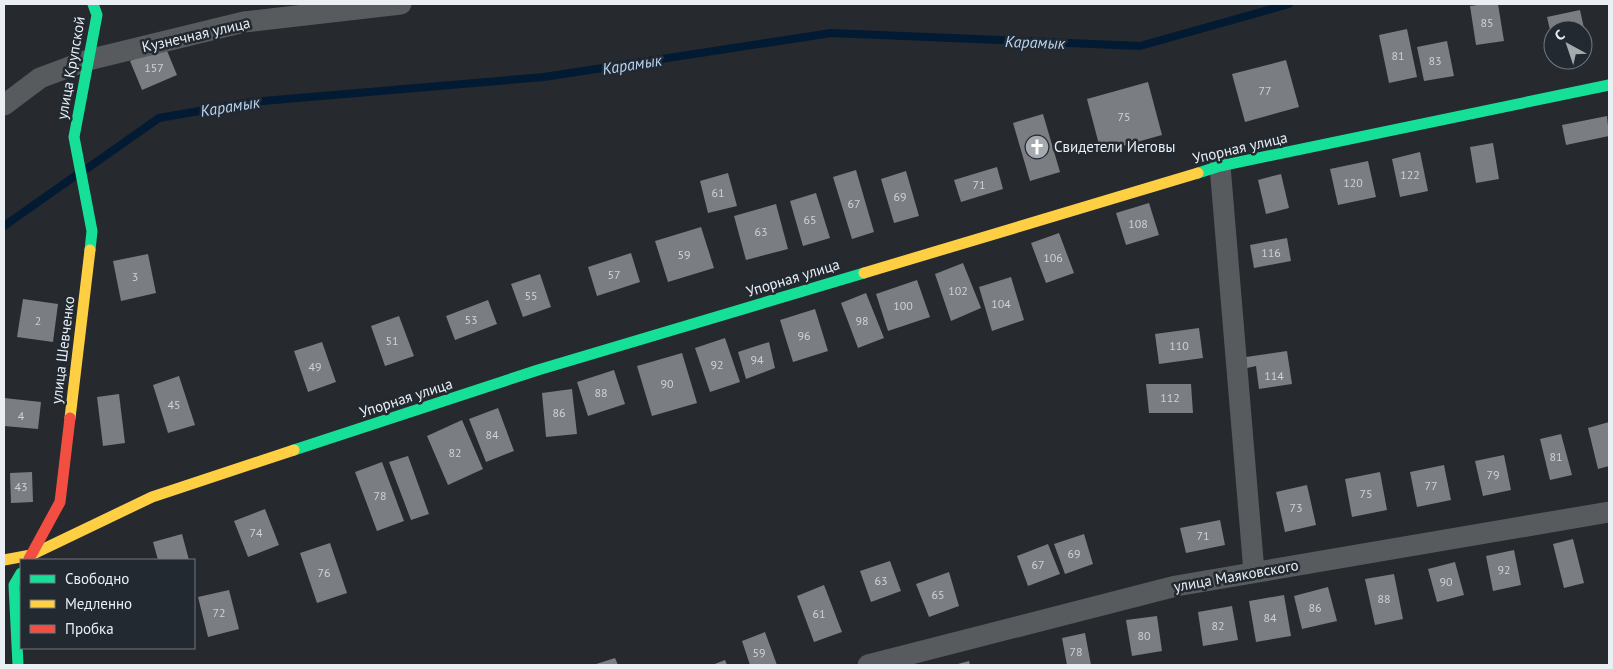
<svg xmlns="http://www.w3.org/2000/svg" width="1613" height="669" font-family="'PT Sans',sans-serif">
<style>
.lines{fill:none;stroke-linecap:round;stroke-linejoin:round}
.stream{stroke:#031a33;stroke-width:8}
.building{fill:#7a7d82}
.street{stroke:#585b5e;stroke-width:21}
.fast{stroke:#16e098;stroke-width:11}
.slow{stroke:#ffcf43;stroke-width:11}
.jam{stroke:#f24e42;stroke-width:11}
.labels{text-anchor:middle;stroke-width:5;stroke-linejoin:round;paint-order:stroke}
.number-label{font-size:12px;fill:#ced2d8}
.street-label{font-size:15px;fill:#eaeff4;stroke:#222931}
.poi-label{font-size:15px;fill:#eaeff4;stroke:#222931;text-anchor:start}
.water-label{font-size:16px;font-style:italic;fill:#b8d4f3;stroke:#222931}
</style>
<rect width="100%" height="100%" fill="#26292e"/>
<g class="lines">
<g class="stream">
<polyline points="85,170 159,118 251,102 544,77 831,33 1140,46 1289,4"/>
<polyline points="4,226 75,176"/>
</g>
</g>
<g class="building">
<polygon points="1485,4 1498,4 1504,41 1476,45 1470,6"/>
<polygon points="1580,10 1589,51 1583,52 1583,30 1553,30 1552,39 1547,17"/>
<polygon points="1407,29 1417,77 1389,83 1379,35"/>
<polygon points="1447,41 1454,76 1424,81 1417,47"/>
<polygon points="165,46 177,75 142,90 130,61"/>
<polygon points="1286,60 1299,107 1245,122 1232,74"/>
<polygon points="1148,82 1162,135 1101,152 1087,99"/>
<polygon points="1043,114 1060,172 1030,181 1013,123"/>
<polygon points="1607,116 1609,136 1566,145 1562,125"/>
<polygon points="1493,143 1499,179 1476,183 1470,147"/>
<polygon points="1420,152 1428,191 1400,197 1392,159"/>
<polygon points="1368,161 1376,197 1338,205 1330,169"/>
<polygon points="997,167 1003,189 961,202 954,180"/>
<polygon points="856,170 874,232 852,239 833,177"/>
<polygon points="906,171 919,216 894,223 881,179"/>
<polygon points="728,173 737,206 708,213 700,181"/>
<polygon points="1281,174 1289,208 1266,214 1258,180"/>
<polygon points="816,193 830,238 803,246 790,201"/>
<polygon points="1149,203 1159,235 1126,245 1116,213"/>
<polygon points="776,204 788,249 746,260 734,216"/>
<polygon points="701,227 714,268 668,282 655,241"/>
<polygon points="1059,233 1074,273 1046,283 1031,243"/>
<polygon points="1287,238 1291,261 1254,268 1250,245"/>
<polygon points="631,253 640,282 597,296 588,267"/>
<polygon points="148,254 156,293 121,301 113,261"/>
<polygon points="963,263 981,308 951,321 935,274"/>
<polygon points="540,274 551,307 523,317 511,284"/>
<polygon points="1011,277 1024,320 992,331 979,287"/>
<polygon points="917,280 930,317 888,331 876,294"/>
<polygon points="866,293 884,338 858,348 841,303"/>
<polygon points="23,299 58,304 53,342 17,337"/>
<polygon points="488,300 497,324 455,340 446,316"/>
<polygon points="815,309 828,351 793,362 780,320"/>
<polygon points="399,316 414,356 385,366 371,326"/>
<polygon points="1199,328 1203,358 1159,364 1155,334"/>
<polygon points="725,338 740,382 710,392 695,348"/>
<polygon points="322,342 336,382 308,392 294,351"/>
<polygon points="769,342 775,368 746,379 738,352"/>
<polygon points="1287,351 1292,384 1259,389 1256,366 1247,368 1246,357"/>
<polygon points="682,353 697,403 652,416 637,366"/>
<polygon points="614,370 625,404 588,416 577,382"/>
<polygon points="179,376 195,425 168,433 153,385"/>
<polygon points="1146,384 1191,384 1193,413 1149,413"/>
<polygon points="572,389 577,434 546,437 542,393"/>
<polygon points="119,394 125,443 103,446 97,397"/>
<polygon points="4,398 41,402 38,429 4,426"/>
<polygon points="498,408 514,451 486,462 469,419"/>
<polygon points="462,420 483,469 448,485 427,436"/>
<polygon points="1609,422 1609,466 1598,469 1588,428"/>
<polygon points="1561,434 1572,475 1550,480 1540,439"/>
<polygon points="1504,455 1511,490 1483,496 1475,461"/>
<polygon points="408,456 429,514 411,520 389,462"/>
<polygon points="382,462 404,521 377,531 355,472"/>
<polygon points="1444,465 1451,500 1417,507 1410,472"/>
<polygon points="32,472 33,502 11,503 10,473"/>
<polygon points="1380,472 1387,510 1352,517 1345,479"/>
<polygon points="1307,485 1316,525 1285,532 1276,492"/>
<polygon points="265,509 279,545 248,557 234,521"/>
<polygon points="1220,520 1225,545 1186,553 1180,528"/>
<polygon points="182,534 189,560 158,560 153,542"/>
<polygon points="1084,534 1093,564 1065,574 1054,544"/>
<polygon points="1573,539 1584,583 1564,588 1553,544"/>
<polygon points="330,543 347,593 317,603 300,553"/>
<polygon points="1048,544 1060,574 1028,586 1017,556"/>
<polygon points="1514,550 1521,585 1493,591 1486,556"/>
<polygon points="890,561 901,591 871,602 860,571"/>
<polygon points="1455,562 1464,595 1437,602 1428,569"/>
<polygon points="949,572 959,606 929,617 916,584"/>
<polygon points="1394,574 1403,619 1375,625 1365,579"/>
<polygon points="824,585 842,632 814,642 797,596"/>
<polygon points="1328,587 1337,621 1302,629 1294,596"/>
<polygon points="229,590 239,629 208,637 198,597"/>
<polygon points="1284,595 1291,636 1256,642 1249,601"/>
<polygon points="1232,606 1238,640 1203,646 1198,612"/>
<polygon points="1157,616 1162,651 1132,656 1126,620"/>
<polygon points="765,632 777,665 750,665 742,641"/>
<polygon points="1085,633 1091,665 1067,665 1062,638"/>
<polygon points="615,658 618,665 593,665"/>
<polygon points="725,660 727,665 712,665"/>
<polygon points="969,661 970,665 954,665"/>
</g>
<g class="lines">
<g class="street">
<polyline points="4,105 40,78 88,60 244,22 401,4"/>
<polyline points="1220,166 1254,572"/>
<polyline points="868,665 1176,586 1609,512"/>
</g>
<g class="fast">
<polyline points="1198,173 1220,166 1609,85"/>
<polyline points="90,250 92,231 74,137 97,15 93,4"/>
<polyline points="294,450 538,370 864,273"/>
<polyline points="18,665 14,585 21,573"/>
</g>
<g class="slow">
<polyline points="864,273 1198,173"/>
<polyline points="70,418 90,250"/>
<polyline points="4,560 31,555 152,497 294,450"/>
</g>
<polyline class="jam" points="29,559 60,502 70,418"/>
</g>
<defs>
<g id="church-disc" transform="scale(1.25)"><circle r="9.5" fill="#a5aaaf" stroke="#222931"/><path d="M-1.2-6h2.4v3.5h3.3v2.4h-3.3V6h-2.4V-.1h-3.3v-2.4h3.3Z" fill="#fff"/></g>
</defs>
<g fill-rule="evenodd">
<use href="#church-disc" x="1037" y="147"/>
</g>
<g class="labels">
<g class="number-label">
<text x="1487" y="27">85</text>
<text x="1398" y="60">81</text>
<text x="1435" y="65">83</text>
<text x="154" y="72">157</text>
<text x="1265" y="95">77</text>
<text x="1124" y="121">75</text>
<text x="1410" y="179">122</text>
<text x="1353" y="187">120</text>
<text x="979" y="189">71</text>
<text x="718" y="197">61</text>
<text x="900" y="201">69</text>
<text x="854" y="208">67</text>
<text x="810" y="224">65</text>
<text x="1138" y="228">108</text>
<text x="761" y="236">63</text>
<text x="1271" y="257">116</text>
<text x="684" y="259">59</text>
<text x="1053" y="262">106</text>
<text x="614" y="279">57</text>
<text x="135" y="281">3</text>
<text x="958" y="295">102</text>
<text x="531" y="300">55</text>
<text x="1001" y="308">104</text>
<text x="903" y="310">100</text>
<text x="471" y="324">53</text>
<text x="38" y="325">2</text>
<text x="862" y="325">98</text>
<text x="804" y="340">96</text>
<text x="392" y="345">51</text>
<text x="1179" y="350">110</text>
<text x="757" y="364">94</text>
<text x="717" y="369">92</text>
<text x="315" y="371">49</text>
<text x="1274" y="380">114</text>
<text x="667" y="388">90</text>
<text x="601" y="397">88</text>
<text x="1170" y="402">112</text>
<text x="174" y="409">45</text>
<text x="559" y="417">86</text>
<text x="21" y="420">4</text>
<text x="492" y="439">84</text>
<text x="455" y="457">82</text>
<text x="1556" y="461">81</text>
<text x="1493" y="479">79</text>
<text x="1431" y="490">77</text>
<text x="21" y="491">43</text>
<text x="1366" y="498">75</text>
<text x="380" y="500">78</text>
<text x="1296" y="512">73</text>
<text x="256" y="537">74</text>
<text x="1203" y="540">71</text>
<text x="1074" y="558">69</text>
<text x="1038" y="569">67</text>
<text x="1504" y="574">92</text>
<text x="324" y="577">76</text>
<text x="881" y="585">63</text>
<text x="1446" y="586">90</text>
<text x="938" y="599">65</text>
<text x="1384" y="603">88</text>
<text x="1315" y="612">86</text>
<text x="219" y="617">72</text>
<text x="819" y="618">61</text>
<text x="1270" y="622">84</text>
<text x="1218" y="630">82</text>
<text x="1144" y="640">80</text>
<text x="1076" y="656">78</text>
<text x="759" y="657">59</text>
</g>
<g class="street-label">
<text transform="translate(196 35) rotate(-13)" y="5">Кузнечная улица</text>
<text transform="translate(71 68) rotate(-80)" y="5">улица Крупской</text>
<text transform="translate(1240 148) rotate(-13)" y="5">Упорная улица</text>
<text transform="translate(793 278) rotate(-17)" y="5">Упорная улица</text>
<text transform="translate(63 350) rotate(-83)" y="5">улица Шевченко</text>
<text transform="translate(406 398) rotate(-18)" y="5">Упорная улица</text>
<text transform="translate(1236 576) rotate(-10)" y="5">улица Маяковского</text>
</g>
<g class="poi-label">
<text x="1054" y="152">Свидетели Иеговы</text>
</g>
<g class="water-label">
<text transform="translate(1035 42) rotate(2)" y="6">Карамык</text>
<text transform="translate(632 64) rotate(-9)" y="6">Карамык</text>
<text transform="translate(230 106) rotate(-9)" y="6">Карамык</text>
</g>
</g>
<rect width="1613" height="669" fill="none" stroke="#eaeff4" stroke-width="10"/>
<rect x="20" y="559" width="175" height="90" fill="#222931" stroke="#72787f"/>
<rect x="30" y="575" width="25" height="8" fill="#16e098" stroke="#72787f"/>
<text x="65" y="584" font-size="15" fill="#eaeff4">Свободно</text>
<rect x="30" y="600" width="25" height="8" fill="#ffcf43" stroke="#72787f"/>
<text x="65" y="609" font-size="15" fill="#eaeff4">Медленно</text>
<rect x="30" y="625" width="25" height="8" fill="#f24e42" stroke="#72787f"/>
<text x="65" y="634" font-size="15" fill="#eaeff4">Пробка</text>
<g transform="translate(1568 45) rotate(320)"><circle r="24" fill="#222931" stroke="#72787f"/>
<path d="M0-4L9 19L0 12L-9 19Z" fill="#a5aaaf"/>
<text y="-8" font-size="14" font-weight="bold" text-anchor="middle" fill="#eaeff4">С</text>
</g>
</svg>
